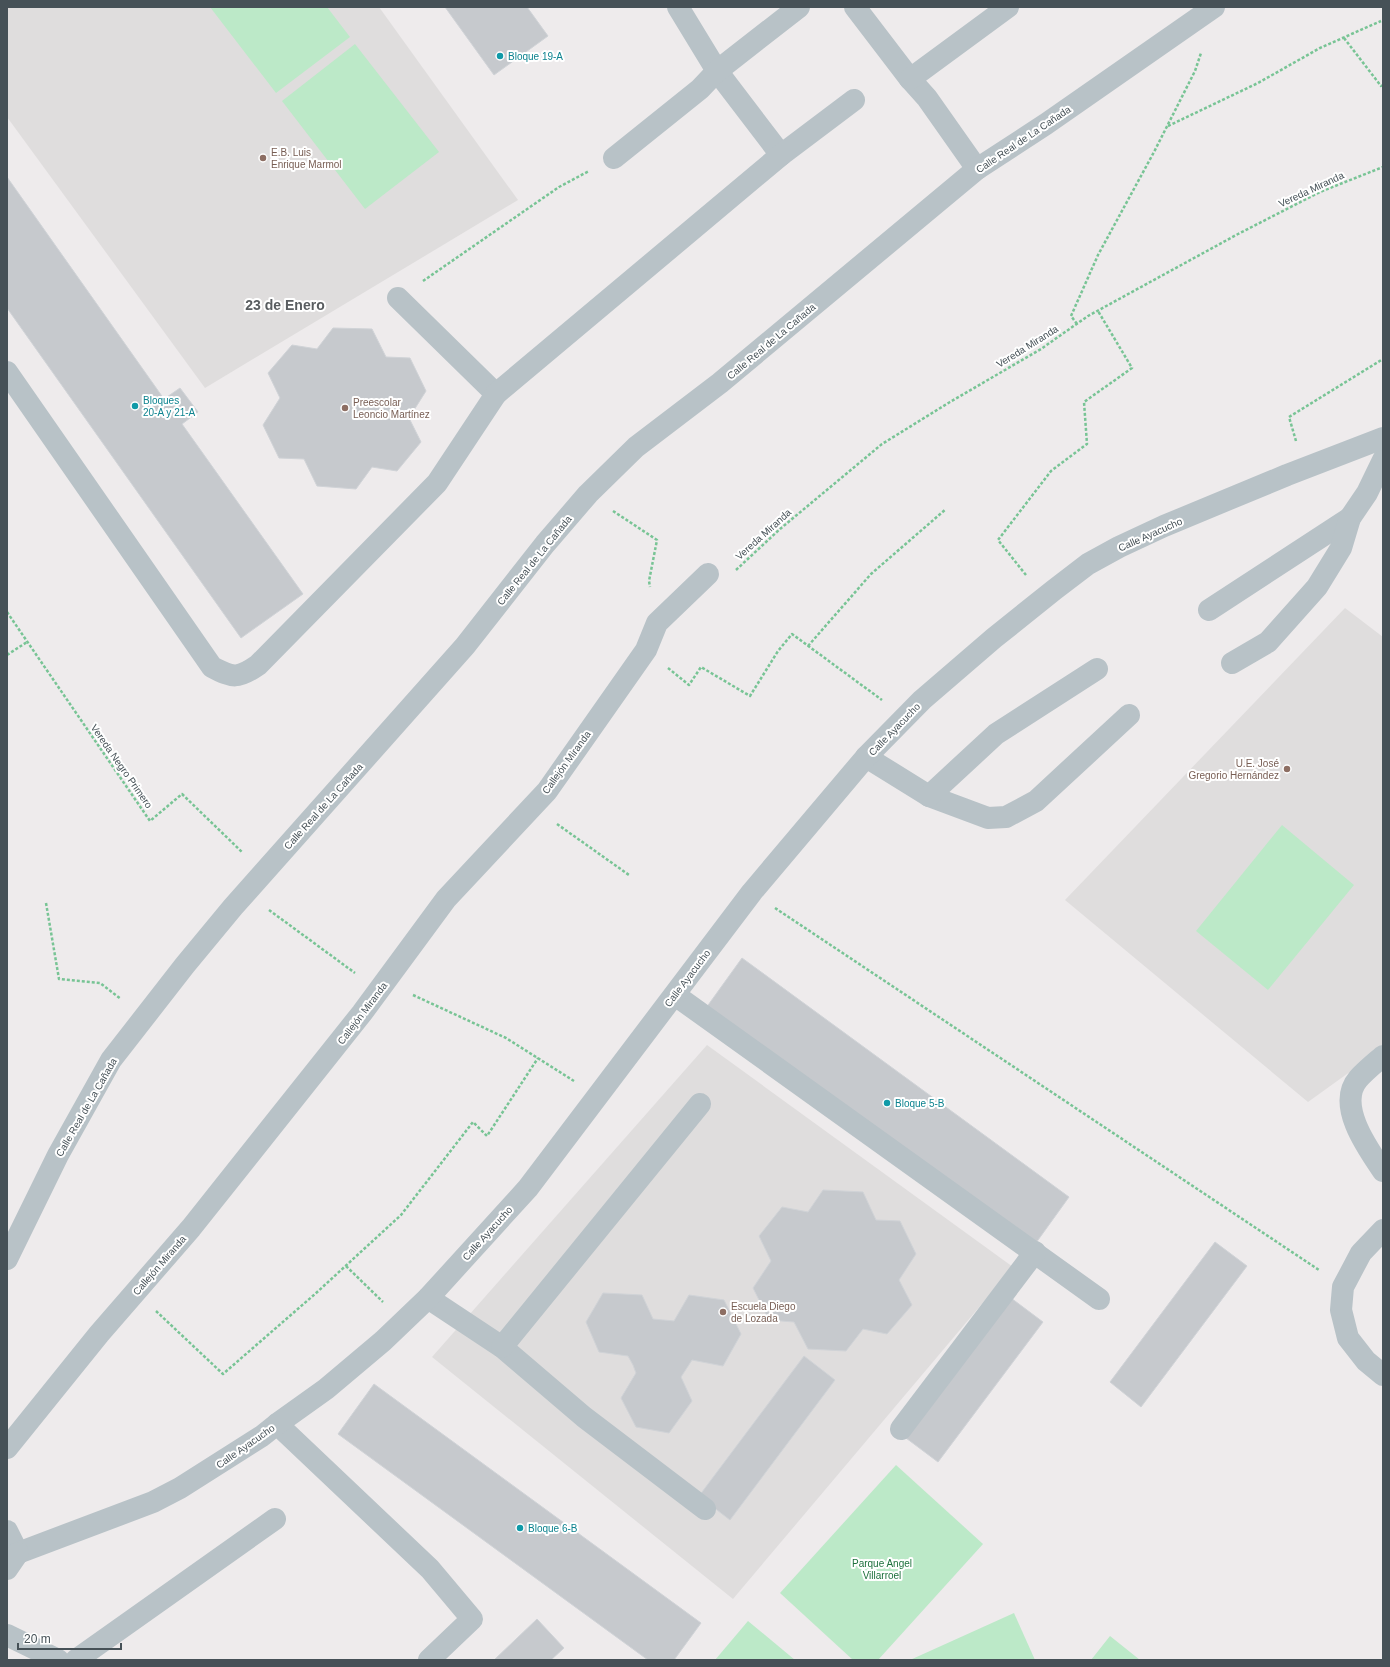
<svg xmlns="http://www.w3.org/2000/svg" width="1390" height="1667" font-family="Arial,sans-serif">
<style>
.education{fill:#dfdddd}
.green{fill:#bce9c8}
.building{fill:#c6c9cd;stroke:#d0d3d7}
.lines{fill:none;stroke-linecap:round;stroke-linejoin:round}
.path{stroke:#78c495;stroke-width:2.5;stroke-dasharray:3 2;stroke-linecap:butt}
.minor{stroke:#b8c2c7;stroke-width:22}
.culture-dot{fill:#0f9aa8;stroke:#fff;stroke-width:1.5}
.education-dot{fill:#8d6e63;stroke:#fff;stroke-width:1.5}
.labels{text-anchor:middle;stroke-width:4;stroke-linejoin:round;paint-order:stroke}
.culture-label{font-size:10px;fill:#0d838f;stroke:#fff;text-anchor:start}
.street-label{font-size:10px;fill:#465157;stroke:#fff}
.education-label{font-size:10px;fill:#785e54;stroke:#fff;text-anchor:start}
.park-label{font-size:10px;fill:#1e713d;stroke:#fff}
.district-label{font-size:14px;font-weight:bold;fill:#595d60;stroke:#fff}
</style>
<rect width="100%" height="100%" fill="#eeebec"/>
<g class="education">
<polygon points="7,7 379,7 518,200 205,388 7,117"/>
<polygon points="1345,608 1383,637 1383,1048 1308,1102 1065,900"/>
<polygon points="707,1045 1013,1267 733,1599 432,1357"/>
</g>
<g class="green">
<polygon points="210,7 327,7 350,37 276,93"/>
<polygon points="355,44 439,152 365,209 282,101"/>
<polygon points="1282,825 1354,885 1268,990 1196,931"/>
<polygon points="896,1465 983,1544 878,1660 853,1660 780,1593"/>
<polygon points="1014,1613 1035,1660 910,1660"/>
<polygon points="748,1621 795,1660 715,1660"/>
<polygon points="1110,1636 1140,1660 1141,1660 1091,1660"/>
</g>
<g class="building">
<polygon points="445,7 527,7 548,36 494,75"/>
<polygon points="7,177 164,399 180,388 198,412 182,424 303,594 241,638 7,308"/>
<polygon points="333,328 372,329 386,357 410,358 426,391 409,418 421,442 397,471 372,467 356,489 317,486 304,459 279,458 263,425 280,398 268,373 292,345 317,349"/>
<polygon points="742,958 1069,1197 1033,1247 706,1008"/>
<polygon points="823,1190 863,1192 876,1220 900,1221 916,1254 899,1280 912,1305 887,1334 863,1329 846,1351 808,1349 794,1322 769,1320 753,1288 771,1261 759,1236 782,1207 808,1212"/>
<polygon points="1215,1242 1247,1266 1141,1407 1110,1382"/>
<polygon points="603,1293 642,1295 653,1319 674,1321 689,1295 724,1300 741,1334 723,1366 692,1360 681,1377 692,1401 669,1433 636,1427 621,1398 636,1373 633,1365 628,1356 599,1352 586,1322"/>
<polygon points="1011,1298 1043,1322 938,1462 906,1438"/>
<polygon points="804,1356 835,1380 730,1520 699,1496"/>
<polygon points="374,1384 701,1623 674,1660 648,1660 338,1434"/>
<polygon points="537,1619 564,1648 551,1660 494,1660"/>
</g>
<g class="lines">
<g class="path">
<polyline points="1344,38 1381,86 1383,85"/>
<polyline points="1168,126 1258,83 1320,48 1381,21"/>
<polyline points="423,281 559,187 589,171"/>
<polyline points="1077,324 1071,316 1098,255 1154,152 1195,71 1201,53"/>
<polyline points="1296,441 1289,417 1383,359"/>
<polyline points="613,511 657,540 649,581 650,587"/>
<polyline points="736,570 780,529 882,444 950,402 1041,349 1088,316 1238,234 1320,192 1383,167"/>
<polyline points="1026,575 998,540 1051,471 1087,444 1084,402 1132,368 1098,311"/>
<polyline points="7,612 150,821 182,794 243,853"/>
<polyline points="808,646 871,574 946,509"/>
<polyline points="7,655 27,642"/>
<polyline points="668,668 689,685 701,667 750,696 778,651 792,634 882,700"/>
<polyline points="557,824 629,875"/>
<polyline points="46,903 59,979 100,983 121,999"/>
<polyline points="775,908 1319,1270"/>
<polyline points="269,910 355,973"/>
<polyline points="413,995 506,1038 574,1081"/>
<polyline points="346,1266 383,1302"/>
<polyline points="156,1311 223,1374 315,1294 401,1215 473,1122 487,1136 538,1058"/>
</g>
<g class="minor">
<polyline points="678,7 717,71 781,155"/>
<polyline points="855,7 910,79 927,98 977,169"/>
<polyline points="910,79 1008,7"/>
<polyline points="614,158 700,89 717,71 799,7"/>
<polyline points="398,298 496,394"/>
<path d="M7 372 212 667C233 678 238 679 258 665L437 483 496 394 781 155 854 100"/>
<polyline points="1209,610 1350,518"/>
<polyline points="1232,663 1268,642 1317,587 1341,548 1350,518 1367,493 1383,460"/>
<polyline points="866,757 929,796 988,818 1006,817 1036,801 1129,715"/>
<polyline points="929,796 996,734 1097,669"/>
<polyline points="675,995 1099,1299"/>
<path d="M1383 1056C1375 1063 1365 1071 1358 1079 1336 1105 1368 1149 1383 1171"/>
<polyline points="1383,1230 1361,1253 1343,1287 1341,1310 1348,1338 1366,1361 1383,1375"/>
<polyline points="7,1259 58,1155 111,1060 185,965 233,907 465,646 545,544 588,494 636,447 720,383 977,169 1046,124 1214,7"/>
<polyline points="428,1298 502,1347 584,1417 705,1509"/>
<polyline points="502,1347 700,1104"/>
<polyline points="277,1424 430,1569 472,1619 429,1660"/>
<polyline points="901,1429 1035,1252"/>
<polyline points="7,1448 99,1334 191,1228 362,1013 446,899 547,791 646,650 657,623 708,574"/>
<polyline points="7,1531 18,1553"/>
<polyline points="18,1553 153,1502 180,1488 262,1436 277,1424 326,1389 383,1341 428,1298 528,1188 752,892 866,757 922,700 994,638 1054,590 1088,564 1119,547 1164,526 1287,475 1383,438"/>
<polyline points="7,1569 18,1553"/>
<polyline points="7,1635 58,1660"/>
<polyline points="76,1660 275,1519"/>
</g>
</g>
<g class="culture-dot">
<circle cx="500" cy="56" r="4"/>
<circle cx="135" cy="406" r="4"/>
<circle cx="887" cy="1103" r="4"/>
<circle cx="520" cy="1528" r="4"/>
</g>
<g class="education-dot">
<circle cx="263" cy="158" r="4"/>
<circle cx="345" cy="408" r="4"/>
<circle cx="1287" cy="769" r="4"/>
<circle cx="723" cy="1312" r="4"/>
</g>
<g class="labels">
<g class="culture-label">
<text x="508" y="60">Bloque 19-A</text>
<text x="143" y="404">Bloques<tspan x="143" dy="12">20-A y 21-A</tspan></text>
<text x="895" y="1107">Bloque 5-B</text>
<text x="528" y="1532">Bloque 6-B</text>
</g>
<g class="street-label">
<text transform="translate(1023 139) rotate(-34)" y="4">Calle Real de La Cañada</text>
<text transform="translate(1311 189) rotate(-25)" y="4">Vereda Miranda</text>
<text transform="translate(771 341) rotate(-40)" y="4">Calle Real de La Cañada</text>
<text transform="translate(1027 346) rotate(-32)" y="4">Vereda Miranda</text>
<text transform="translate(763 534) rotate(-42)" y="4">Vereda Miranda</text>
<text transform="translate(1150 534) rotate(-24)" y="4">Calle Ayacucho</text>
<text transform="translate(534 560) rotate(-51)" y="4">Calle Real de La Cañada</text>
<text transform="translate(894 729) rotate(-46)" y="4">Calle Ayacucho</text>
<text transform="translate(566 762) rotate(-54)" y="4">Callejón Miranda</text>
<text transform="translate(122 766) rotate(55)" y="4">Vereda Negro Primero</text>
<text transform="translate(323 806) rotate(-48)" y="4">Calle Real de La Cañada</text>
<text transform="translate(687 978) rotate(-53)" y="4">Calle Ayacucho</text>
<text transform="translate(362 1013) rotate(-53)" y="4">Callejón Miranda</text>
<text transform="translate(86 1107) rotate(-60)" y="4">Calle Real de La Cañada</text>
<text transform="translate(487 1233) rotate(-48)" y="4">Calle Ayacucho</text>
<text transform="translate(159 1265) rotate(-49)" y="4">Callejón Miranda</text>
<text transform="translate(245 1446) rotate(-35)" y="4">Calle Ayacucho</text>
</g>
<g class="education-label">
<text x="271" y="156">E.B. Luis<tspan x="271" dy="12">Enrique Marmol</tspan></text>
<text x="353" y="406">Preescolar<tspan x="353" dy="12">Leoncio Martínez</tspan></text>
<text x="1279" y="767" text-anchor="end">U.E. José<tspan x="1279" dy="12">Gregorio Hernández</tspan></text>
<text x="731" y="1310">Escuela Diego<tspan x="731" dy="12">de Lozada</tspan></text>
</g>
<g class="park-label">
<text x="882" y="1567">Parque Angel<tspan x="882" dy="12">Villarroel</tspan></text>
</g>
<g class="district-label">
<text x="285" y="310">23 de Enero</text>
</g>
</g>
<rect width="1390" height="1667" fill="none" stroke="#465157" stroke-width="16"/>
<path d="M18 1643v6h103v-6" fill="none" stroke="#465157" stroke-width="2"/>
<text x="24" y="1643" font-size="12" fill="#465157" stroke="#ffffff" stroke-width="3" paint-order="stroke">20 m</text>
</svg>
